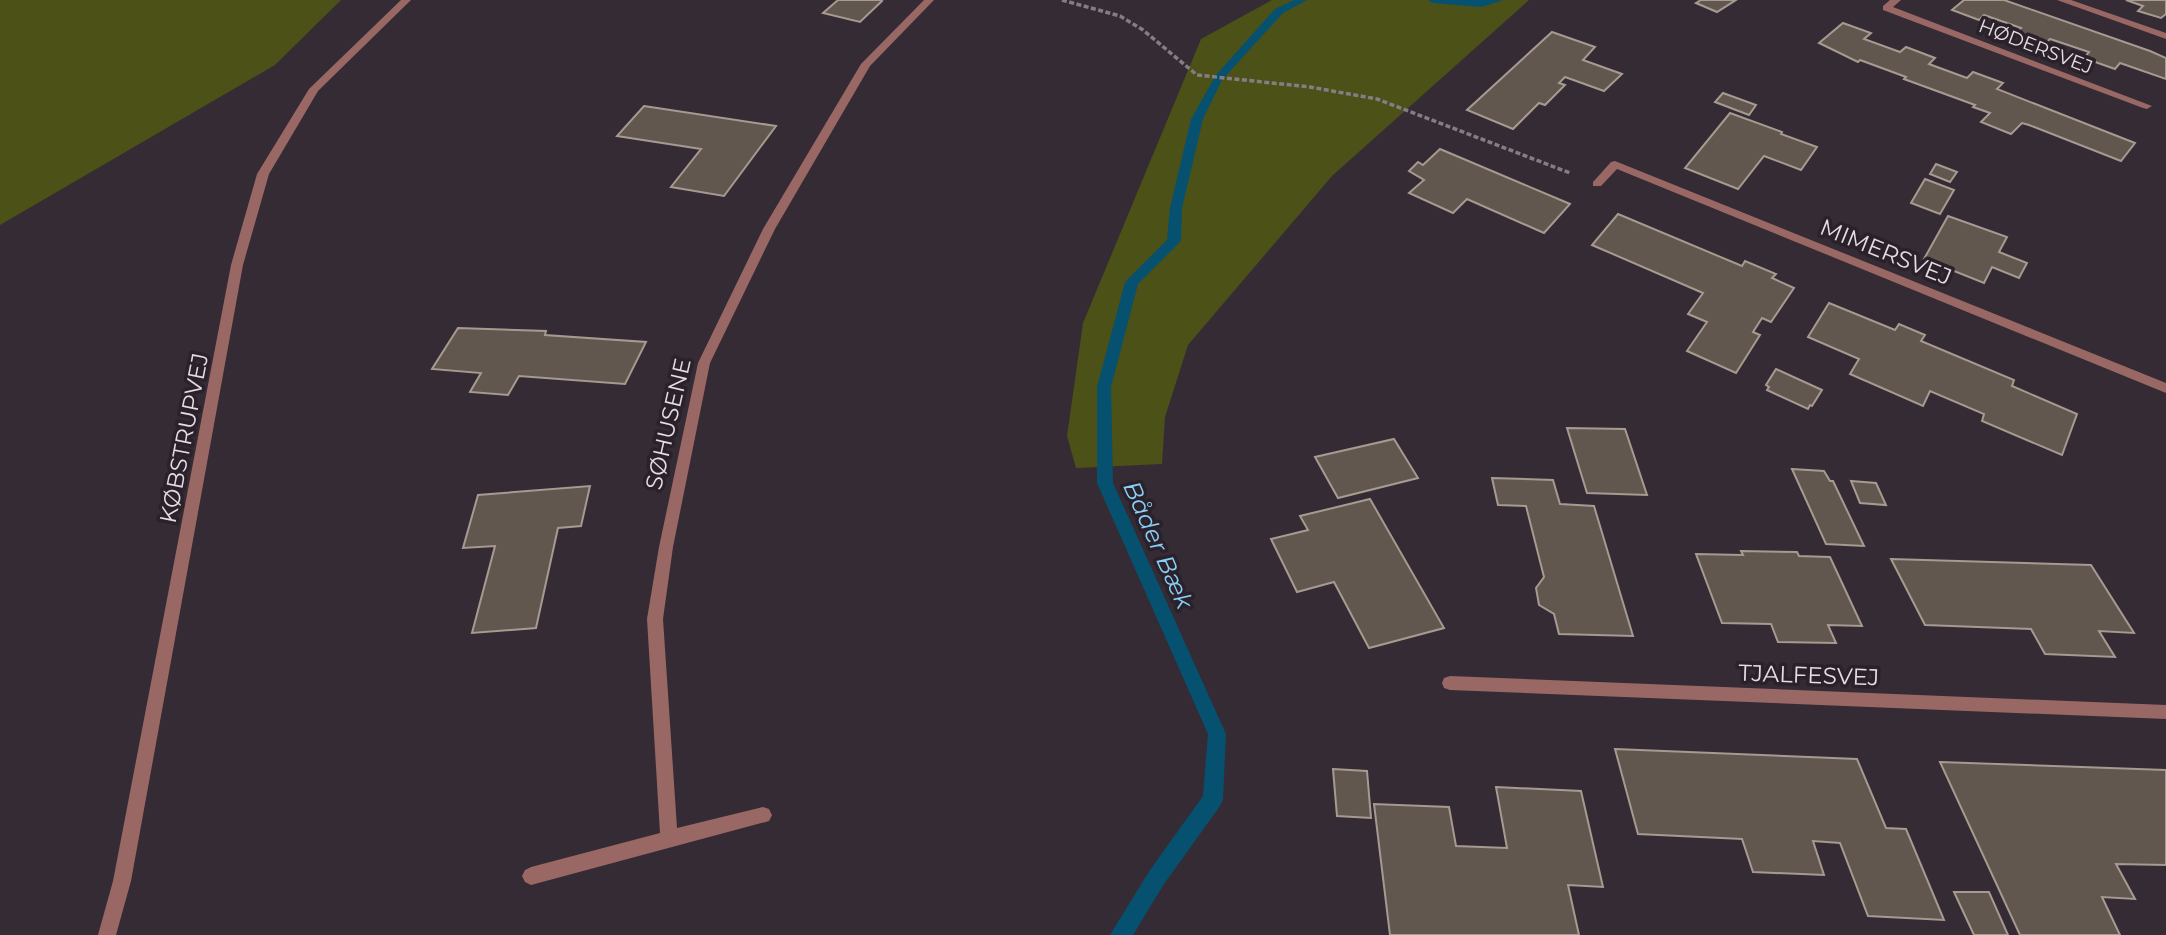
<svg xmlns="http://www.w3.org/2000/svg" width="2166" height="935" font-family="Montserrat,sans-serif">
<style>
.green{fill:#4b5117}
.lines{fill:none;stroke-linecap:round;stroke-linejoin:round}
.stream{fill:#06516f;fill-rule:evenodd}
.building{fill:#62574e;stroke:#a79a90;stroke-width:2}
.path{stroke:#857d84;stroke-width:3.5;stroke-dasharray:5 2.5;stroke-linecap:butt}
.minor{fill:#996864;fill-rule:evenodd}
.labels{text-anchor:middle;stroke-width:7;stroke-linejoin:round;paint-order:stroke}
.far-street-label{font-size:19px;fill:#e4dde3;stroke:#2b212a}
.street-label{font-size:23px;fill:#e4dde3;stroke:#2b212a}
.water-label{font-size:24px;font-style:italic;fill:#88cff5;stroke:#2b212a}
</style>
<rect width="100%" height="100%" fill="#352b34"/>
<g class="green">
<polygon points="0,0 341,0 275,65 0,225"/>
<polygon points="1272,0 1529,0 1332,176 1188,345 1165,417 1162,464 1076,468 1067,436 1083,323 1201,39"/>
</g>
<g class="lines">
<g class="stream">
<polygon points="1294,0 1307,0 1283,13 1222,80 1203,119 1182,208 1181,241 1138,284 1111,387 1113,483 1226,734 1223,799 1220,806 1164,884 1133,935 1110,935 1150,870 1203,796 1208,734 1097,483 1097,387 1125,282 1167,240 1170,208 1191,119 1216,75 1275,9"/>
<polygon points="1428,0 1504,0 1481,7 1433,3"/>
</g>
</g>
<g class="building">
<polygon points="838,0 880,0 882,1 860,22 823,13"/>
<polygon points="1701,0 1736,0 1717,12 1696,3"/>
<polygon points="1964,0 2004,0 2150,51 2166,58 2166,79 2120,63 2115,69 2084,58 2089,52 2050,39 2045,44 2016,33 2021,28 1984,15 1979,20 1952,10"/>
<polygon points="2126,0 2166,0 2166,14 2161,18 2138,11 2143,6"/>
<polygon points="1843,23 1871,33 1864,39 1900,52 1906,47 1935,58 1929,64 1967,78 1973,72 2003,83 1997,89 2135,143 2121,161 2029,125 2022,123 2011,134 1981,122 1990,113 1973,107 1975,105 1904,79 1906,77 1860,60 1858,62 1819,43"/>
<polygon points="1552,32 1595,47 1583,60 1622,74 1604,91 1565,77 1559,83 1565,85 1545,105 1539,103 1513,129 1467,110"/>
<polygon points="1723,93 1756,105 1749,115 1715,102"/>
<polygon points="644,106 776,126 724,196 671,187 701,149 617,136"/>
<polygon points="1730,113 1782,132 1781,134 1817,147 1801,170 1764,156 1738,189 1685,168"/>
<polygon points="1440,149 1570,204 1544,233 1467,199 1453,213 1409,193 1424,180 1409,171 1418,162 1423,165"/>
<polygon points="1936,164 1957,172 1950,182 1930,174"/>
<polygon points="1925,179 1954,190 1940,214 1911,203"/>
<polygon points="1618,214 1742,266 1745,261 1776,274 1772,278 1794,288 1771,322 1762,318 1753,332 1760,335 1736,373 1687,351 1707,322 1688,314 1703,293 1592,245"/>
<polygon points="1948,216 2007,237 1999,252 2027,263 2019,278 1992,267 1984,283 1924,259"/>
<polygon points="1829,303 1895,330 1899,324 1925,335 1921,341 2014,380 2012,386 2077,414 2062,455 1982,421 1984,414 1930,391 1923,406 1850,374 1859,359 1808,337"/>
<polygon points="458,328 546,331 545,335 646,342 625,384 519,376 508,395 470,392 481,373 432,369"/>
<polygon points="1776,369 1822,390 1812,406 1810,405 1808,409 1767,390 1769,387 1766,385"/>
<polygon points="1567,428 1625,429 1647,495 1587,493"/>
<polygon points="1394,439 1418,478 1338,498 1315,457"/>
<polygon points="1792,469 1824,471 1830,481 1833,481 1864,546 1826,544"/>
<polygon points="1492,478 1553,480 1560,504 1594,506 1633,636 1559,634 1554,614 1539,605 1536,588 1544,577 1526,506 1498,505"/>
<polygon points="1851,481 1876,483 1886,505 1860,503"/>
<polygon points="590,486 581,526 558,528 536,628 472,633 495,546 463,548 478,495"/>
<polygon points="1370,499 1444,628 1369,648 1334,582 1297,592 1271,539 1308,530 1300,516"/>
<polygon points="1741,551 1797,552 1799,556 1830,557 1862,626 1828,625 1836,643 1778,642 1771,624 1722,623 1696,554 1743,555"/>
<polygon points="1891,559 2091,565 2134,633 2099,631 2115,657 2045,654 2031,629 1925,625"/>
<polygon points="1615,749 1857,759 1886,828 1906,829 1944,920 1868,916 1840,843 1813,841 1824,875 1753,872 1742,839 1638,834"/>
<polygon points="1940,762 2166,770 2166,865 2116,864 2135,899 2102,897 2120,935 2020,935"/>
<polygon points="1333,769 1367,771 1371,818 1337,816"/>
<polygon points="1496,787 1581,791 1603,887 1568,885 1579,935 1390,935 1374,804 1449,807 1456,846 1507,848"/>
<polygon points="1954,892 1989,892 2008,935 1974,935"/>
</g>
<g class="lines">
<polyline class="path" points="1062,0 1120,16 1143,30 1197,75 1310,87 1377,99 1570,173"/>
<g class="minor">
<polygon points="401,0 411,0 318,91 269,174 243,265 131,881 116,935 98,935 113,881 231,265 257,174 309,89"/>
<polygon points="924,0 934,0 870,66 775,229 710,363 673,547 663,619 677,828 763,807 769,809 772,815 769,821 531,885 525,882 522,876 525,870 531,867 660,833 647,619 659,547 698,363 763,229 861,64"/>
<polygon points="1890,0 1901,0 1893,7 2152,106 2147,109 2143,108 1883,10 1883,6"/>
<polygon points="2057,0 2071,0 2166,33 2166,39"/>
<polygon points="1615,161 2166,383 2166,393 1617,169 1601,186 1593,186 1593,182 1611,162"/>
<polygon points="1450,676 2166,705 2166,719 1450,690 1444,688 1442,683 1444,678"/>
</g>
</g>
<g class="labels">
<g class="far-street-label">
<text transform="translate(2036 46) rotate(21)" y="7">HØDERSVEJ</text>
</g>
<g class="street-label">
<text transform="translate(1886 252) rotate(22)" y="8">MIMERSVEJ</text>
<text transform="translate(668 424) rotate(-77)" y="8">SØHUSENE</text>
<text transform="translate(184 438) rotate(-79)" y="8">KØBSTRUPVEJ</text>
<text transform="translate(1809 675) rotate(2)" y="8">TJALFESVEJ</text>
</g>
<g class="water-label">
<text transform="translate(1158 545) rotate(66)" y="8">Båder Bæk</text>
</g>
</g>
</svg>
